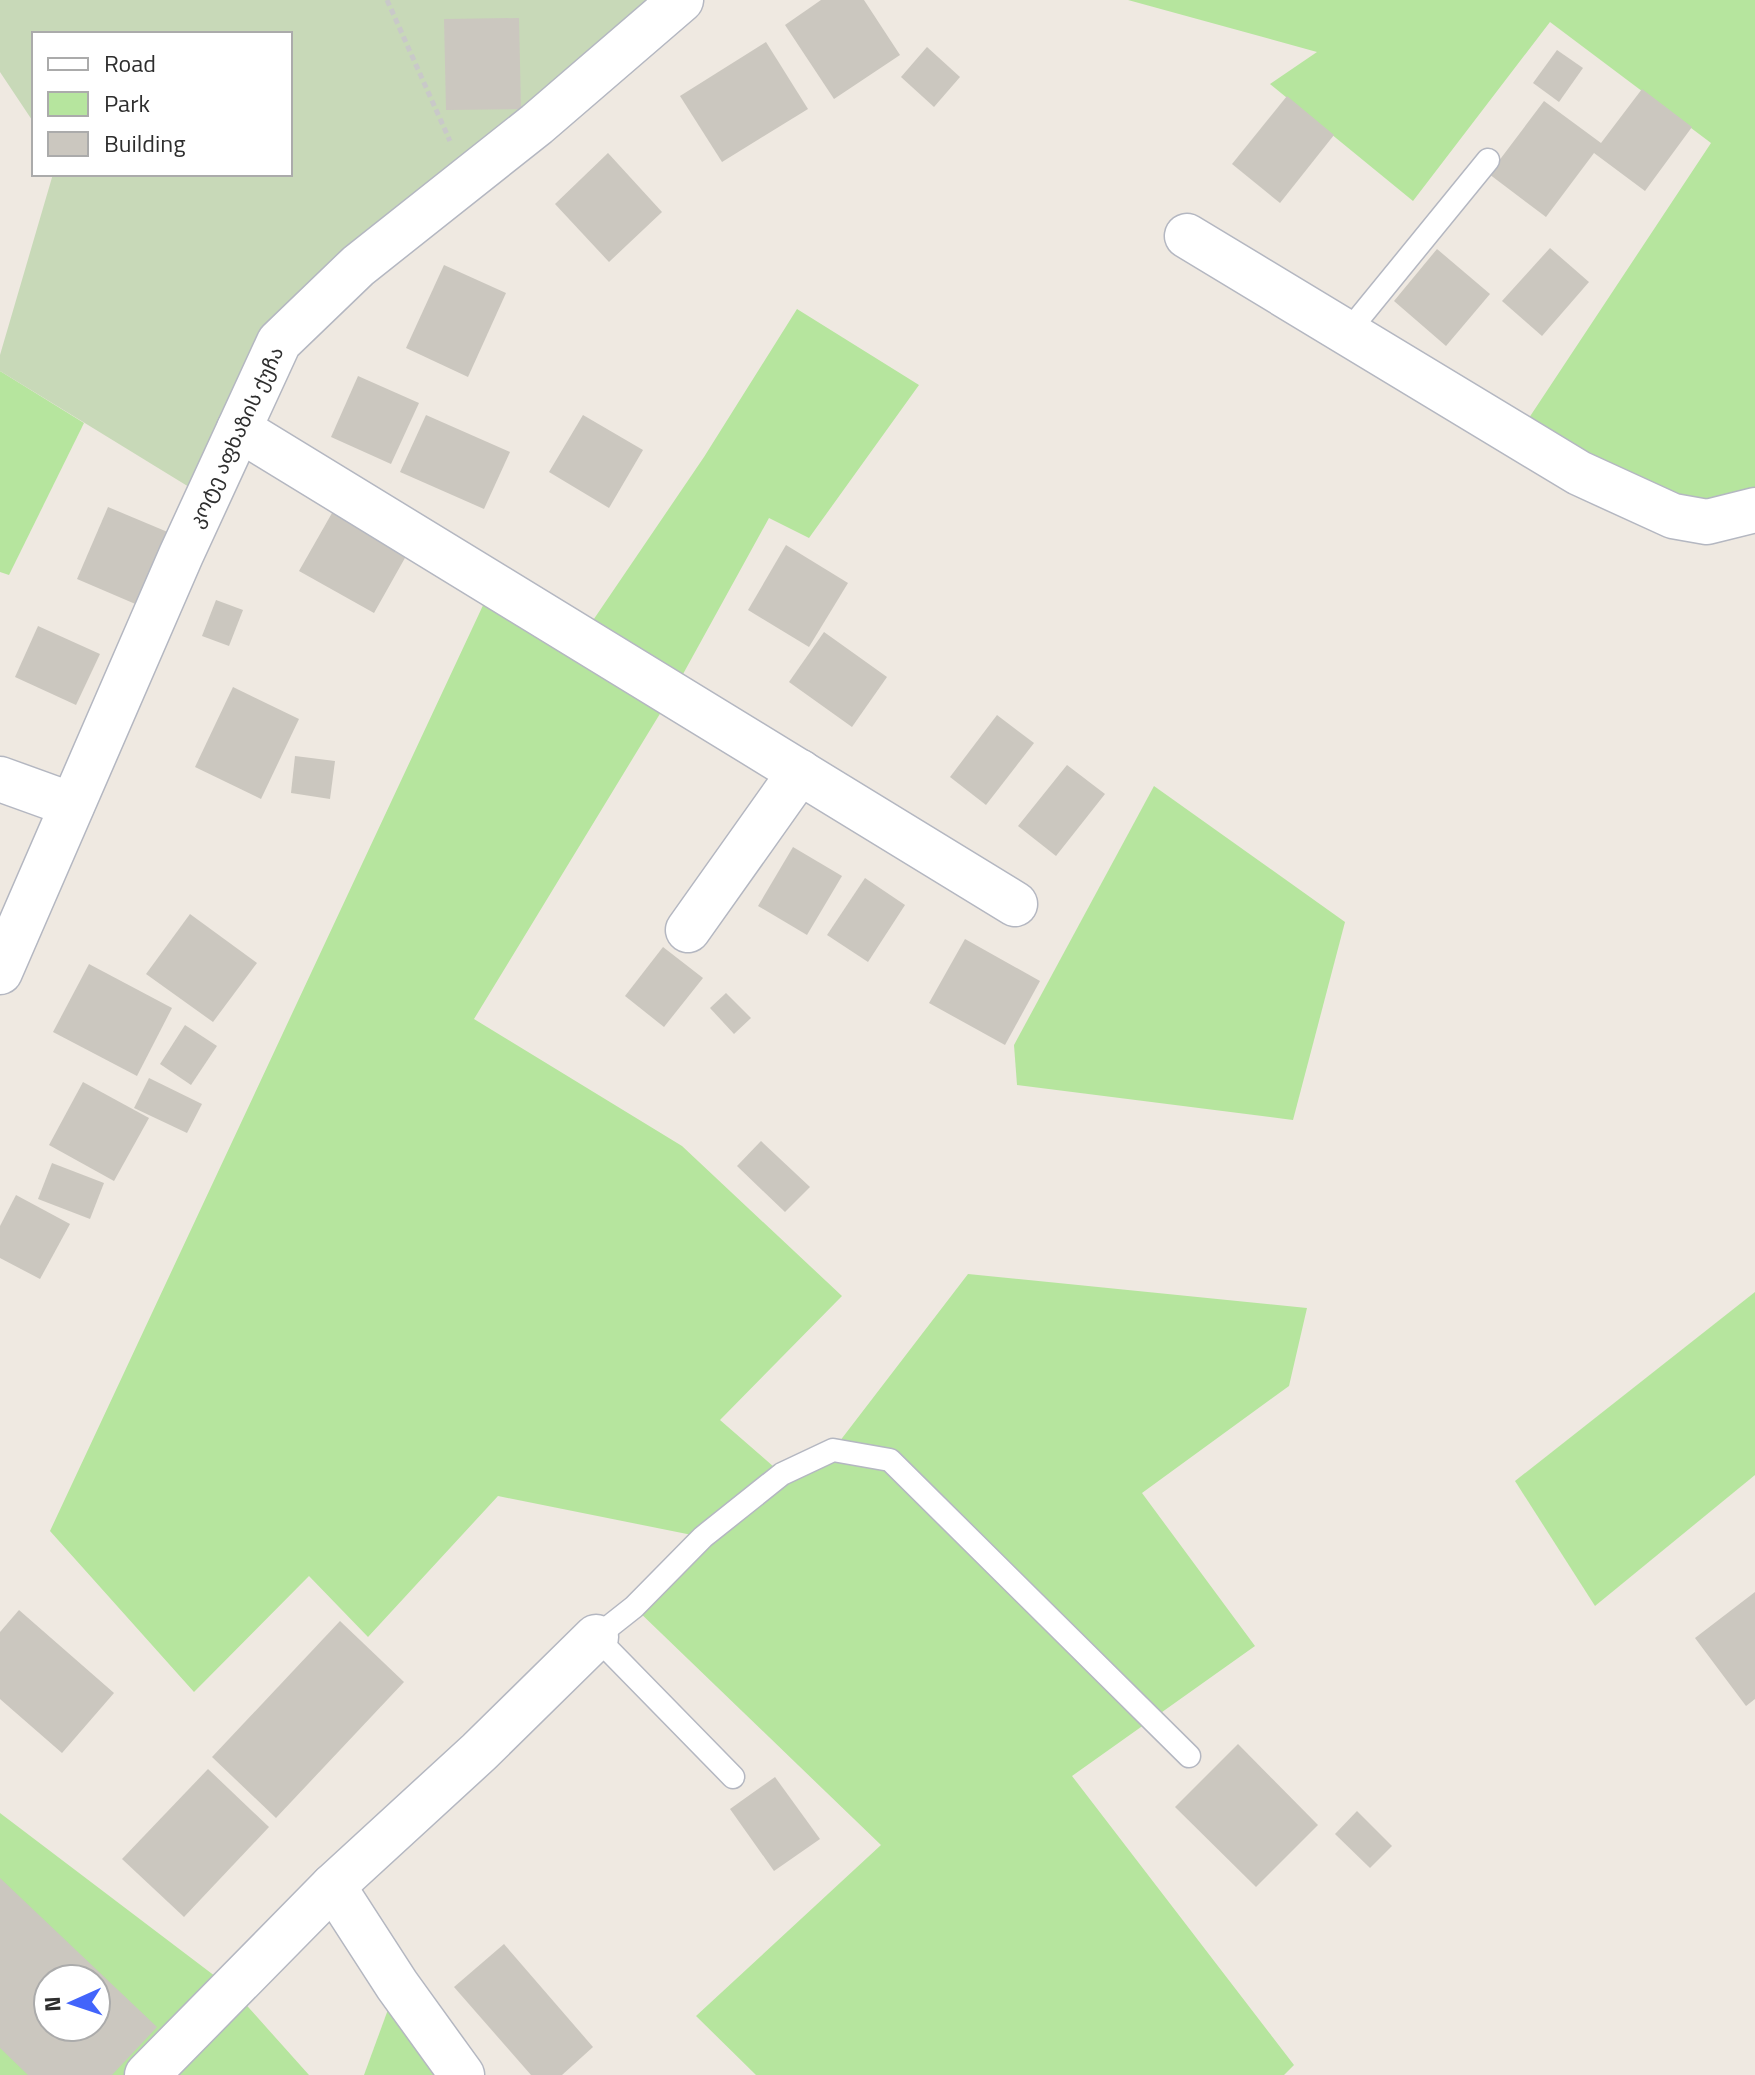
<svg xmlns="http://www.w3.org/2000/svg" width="1755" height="2075" font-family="'Titillium Web','Noto Sans Georgian',sans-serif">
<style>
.green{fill:#b6e59e;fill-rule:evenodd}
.cemetery{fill:#c8d9b8}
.building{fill:#cbc7bf;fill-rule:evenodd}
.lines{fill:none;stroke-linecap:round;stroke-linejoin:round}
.service-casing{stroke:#b4b7c1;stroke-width:25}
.minor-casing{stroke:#b4b7c1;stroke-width:47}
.path{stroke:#c9c9c9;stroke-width:5;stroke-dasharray:6 4;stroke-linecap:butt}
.service{stroke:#fff;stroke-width:22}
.minor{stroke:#fff;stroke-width:44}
.labels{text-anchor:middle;stroke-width:6;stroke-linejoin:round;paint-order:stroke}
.street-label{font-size:20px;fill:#2e2e2e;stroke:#fff}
</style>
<rect width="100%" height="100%" fill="#efe9e1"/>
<g class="green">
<polygon points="1128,0 1755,0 1755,510 1707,522 1517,436 1711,143 1550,22 1413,201 1270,84 1317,52"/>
<polygon points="797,309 919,385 809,538 769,518 672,694 474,1019 682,1146 842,1296 720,1420 782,1474 833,1450 968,1274 1307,1308 1289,1386 1142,1493 1255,1646 1072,1776 1294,2065 1284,2075 756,2075 696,2016 881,1845 634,1607 702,1537 498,1496 368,1637 309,1576 194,1692 50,1531 493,584 581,638 704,457"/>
<polygon points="0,371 84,423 9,575 0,572"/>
<polygon points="1154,786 1345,922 1293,1120 1017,1085 1014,1045"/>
<polygon points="1755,1292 1755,1475 1595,1606 1515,1481"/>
<path d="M0 1813 232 1989 309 2075H0ZM48 1979H96V2027H48Z"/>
<polygon points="397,1985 462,2075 364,2075"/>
</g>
<polygon class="cemetery" points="0,0 681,0 279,342 207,498 0,371 0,355 53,174 290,174 290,34 34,34 34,123 0,72"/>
<g class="building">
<polygon points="821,0 864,0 900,55 834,99 785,25"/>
<polygon points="519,18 521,109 446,110 444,19"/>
<polygon points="766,42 808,109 722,162 680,96"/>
<polygon points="927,47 960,77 934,107 901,77"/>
<polygon points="1557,50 1583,68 1559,102 1533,83"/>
<polygon points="1642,89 1692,127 1645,191 1594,153 1546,217 1489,174 1544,101 1601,143"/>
<polygon points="1287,96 1334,135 1280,203 1232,164"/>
<polygon points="608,153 662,212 609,262 555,204"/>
<polygon points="1550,248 1589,282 1542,336 1502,301"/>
<polygon points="1437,249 1490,294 1446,346 1394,301"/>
<polygon points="444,265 506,293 468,377 406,348"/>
<polygon points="358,376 419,403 391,464 331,437"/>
<polygon points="426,415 510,452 484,509 400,472"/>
<polygon points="583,415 643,450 609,508 549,472"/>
<polygon points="336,506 410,549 374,613 299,571"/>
<polygon points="108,507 170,533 140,606 77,579"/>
<polygon points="786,545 848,583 809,647 748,610"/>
<polygon points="216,600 243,610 229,646 202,636"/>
<polygon points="38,626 100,654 76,705 15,677"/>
<polygon points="824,632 887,677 852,727 789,682"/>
<polygon points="233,687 299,719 261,799 195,767"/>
<polygon points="997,715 1034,743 986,805 950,777"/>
<polygon points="295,756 335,761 330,799 291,793"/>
<polygon points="1067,765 1105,794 1056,856 1018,826"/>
<polygon points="793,847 842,876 807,935 758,906"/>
<polygon points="865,878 905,905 868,962 827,935"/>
<polygon points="190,914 257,963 213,1022 146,974"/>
<polygon points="965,939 1040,981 1005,1045 929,1003"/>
<polygon points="663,947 703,978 664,1027 625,996"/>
<polygon points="89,964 172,1008 137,1076 53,1032"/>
<polygon points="726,993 751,1018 734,1034 710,1008"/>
<polygon points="185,1025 217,1046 191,1085 160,1064"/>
<polygon points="149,1078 202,1104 187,1133 134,1108"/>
<polygon points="83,1082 149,1118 114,1181 49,1145"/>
<polygon points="761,1141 810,1187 785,1212 737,1166"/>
<polygon points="52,1163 104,1183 90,1219 38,1199"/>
<polygon points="16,1195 70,1224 40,1279 0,1258 0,1226"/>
<polygon points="1755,1592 1755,1699 1746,1706 1695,1638"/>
<polygon points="19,1610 114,1693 62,1753 0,1699 0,1632"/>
<polygon points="340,1621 404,1682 276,1818 212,1757"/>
<polygon points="1238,1744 1318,1825 1256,1887 1175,1807"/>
<polygon points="208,1769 269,1827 184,1917 122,1859"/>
<polygon points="775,1777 820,1839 774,1871 730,1809"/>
<polygon points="1357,1811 1392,1846 1370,1868 1335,1834"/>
<path d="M0 1878 157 2027 112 2075H28L0 2048ZM48 1979H96V2027H48Z"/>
<polygon points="504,1944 593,2047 562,2075 531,2075 454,1987"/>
</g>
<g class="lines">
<g class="service-casing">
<g id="service">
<polyline points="1347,333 1488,160"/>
<polyline points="733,1777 596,1637 634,1607 703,1537 782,1474 833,1450 890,1460 1189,1756"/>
</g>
</g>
<g class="minor-casing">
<g id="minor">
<polyline points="1187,236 1579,473 1673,516 1707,522 1755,510"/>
<polyline points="239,429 1015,904"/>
<polyline points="0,779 72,805"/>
<polyline points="688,930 800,772"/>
<polyline points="0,972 181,555 279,342 358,266 537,124 681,0"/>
<polyline points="333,1886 397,1985 462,2075"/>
<polyline points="147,2075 333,1886 479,1752 596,1637"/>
</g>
</g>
<polyline class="path" points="387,0 450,141"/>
<use href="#service" class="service"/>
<use href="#minor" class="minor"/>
</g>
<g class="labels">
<g class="street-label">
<text transform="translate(236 437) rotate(-65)" y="7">კოტე აფხაზის ქუჩა</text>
</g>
</g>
<rect x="32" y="32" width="260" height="144" fill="#ffffff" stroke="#ababab" stroke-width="2"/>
<rect x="48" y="58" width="40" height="12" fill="#ffffff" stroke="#ababab" stroke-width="2"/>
<text x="104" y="72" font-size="24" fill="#2e2e2e">Road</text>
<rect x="48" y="92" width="40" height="24" fill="#b6e59e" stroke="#ababab" stroke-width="2"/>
<text x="104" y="112" font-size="24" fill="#2e2e2e">Park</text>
<rect x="48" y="132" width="40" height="24" fill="#cbc7bf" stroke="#ababab" stroke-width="2"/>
<text x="104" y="152" font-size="24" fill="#2e2e2e">Building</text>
<g transform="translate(72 2003) rotate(267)"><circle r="38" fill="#ffffff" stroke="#ababab" stroke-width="2"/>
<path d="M0-6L14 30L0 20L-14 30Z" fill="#4264fb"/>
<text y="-12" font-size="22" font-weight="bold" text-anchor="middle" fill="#2e2e2e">N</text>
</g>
</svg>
